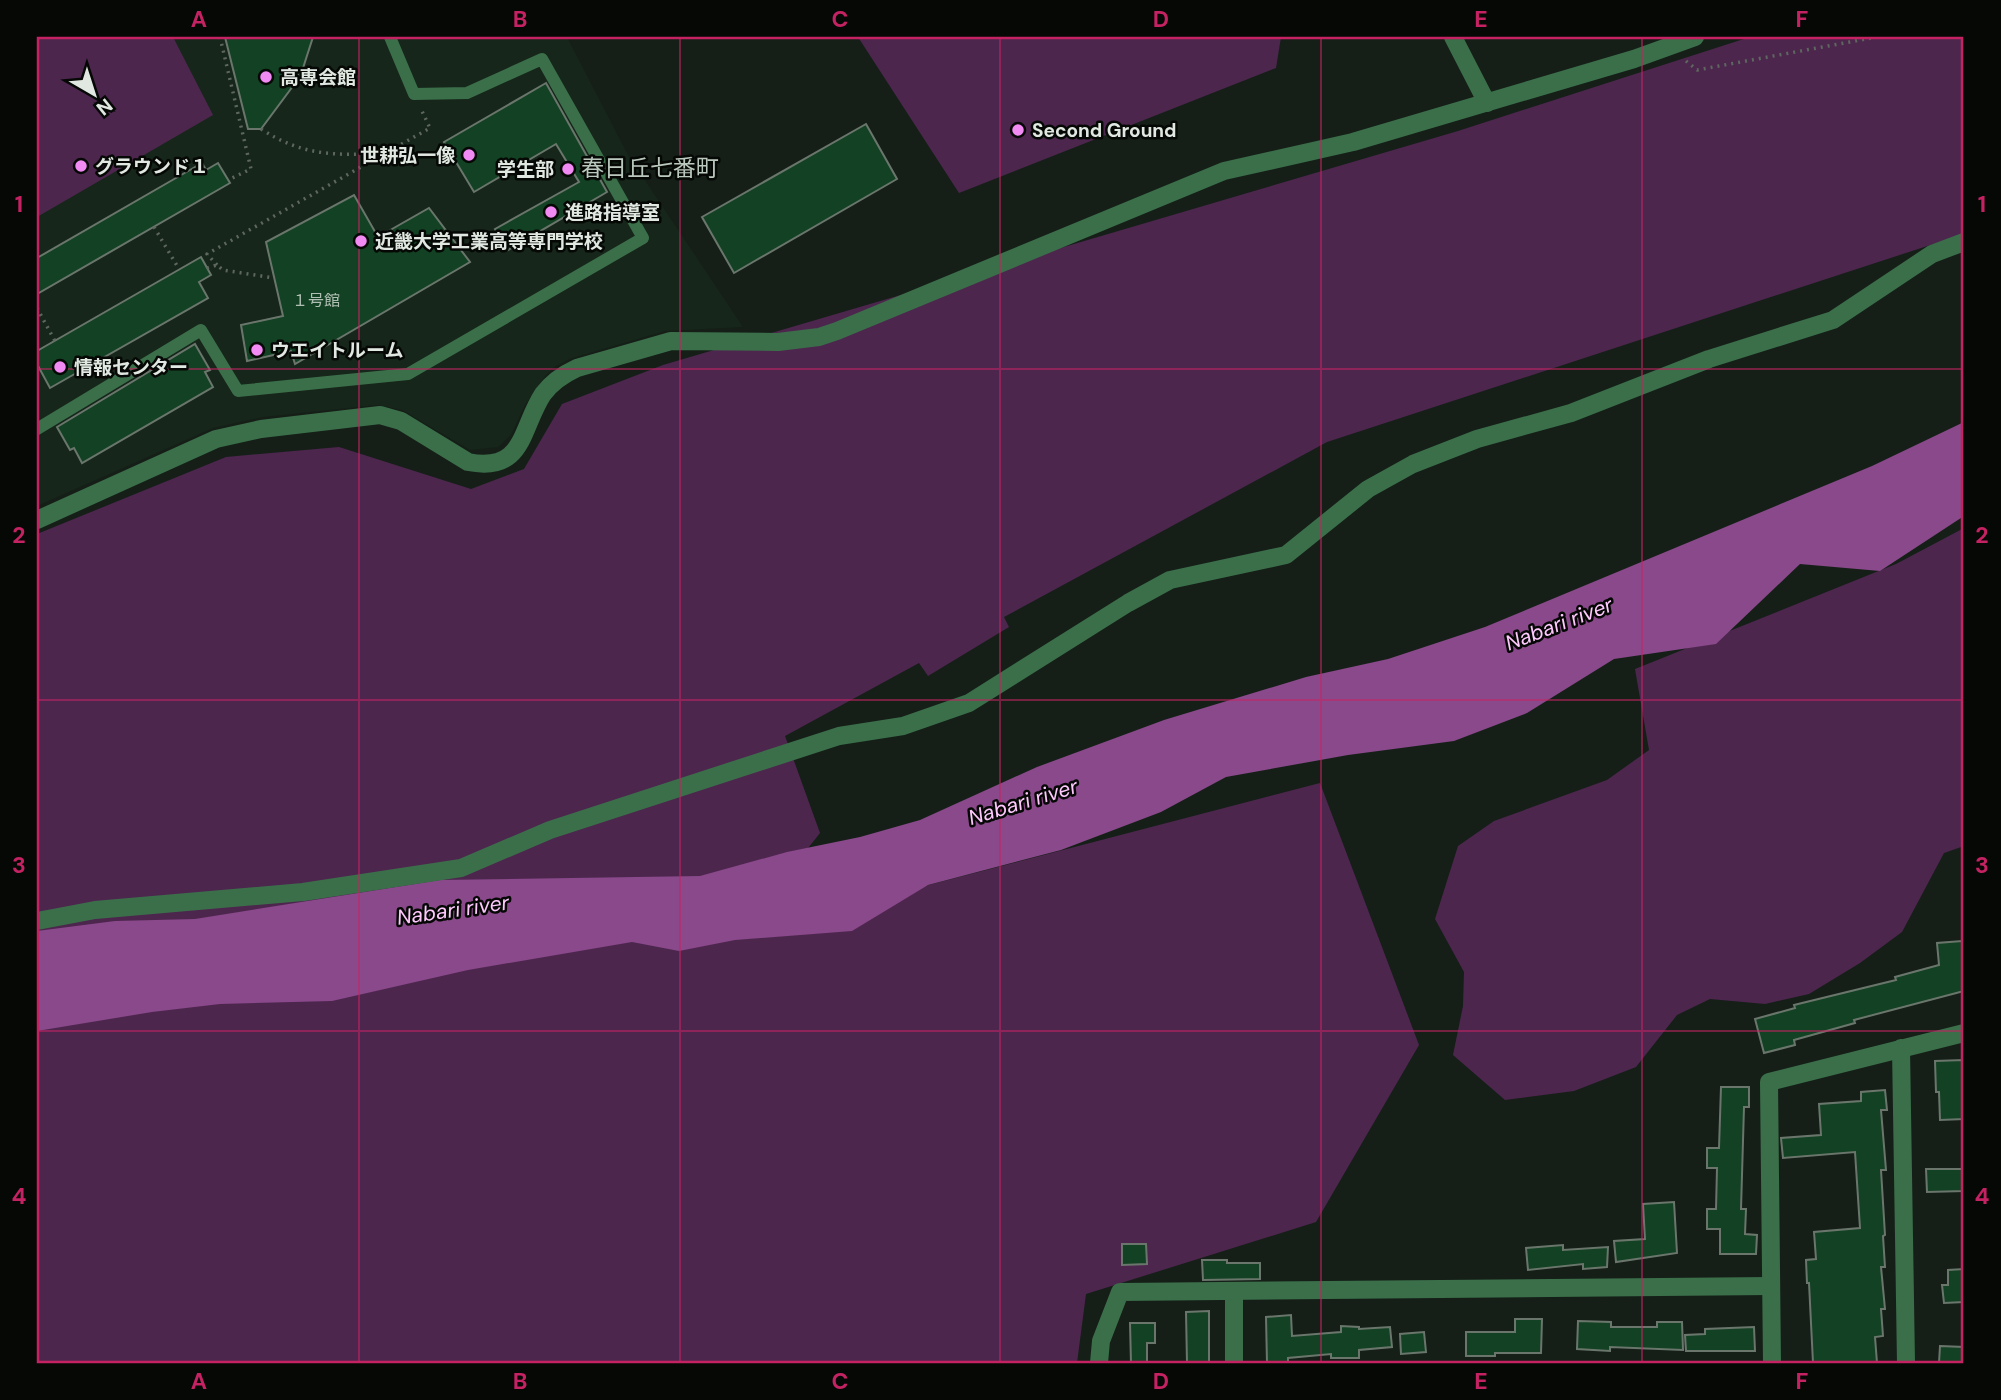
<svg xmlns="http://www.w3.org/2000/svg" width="2001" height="1400" font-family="'DM Sans','Noto Sans JP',sans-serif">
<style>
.built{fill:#16261a}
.green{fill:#4d264e}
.water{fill:#89498a}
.building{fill:#134123;stroke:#6a766c;stroke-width:2}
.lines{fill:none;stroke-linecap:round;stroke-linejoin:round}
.path{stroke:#5d665f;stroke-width:3.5;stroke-dasharray:2 5;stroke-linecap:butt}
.lane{stroke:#3b6f4a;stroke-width:12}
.street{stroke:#3b6f4a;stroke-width:18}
.grid{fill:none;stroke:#c42262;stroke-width:2;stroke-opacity:0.55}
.poi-dot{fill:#f28af3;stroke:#050805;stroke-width:2.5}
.labels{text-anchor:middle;stroke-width:5;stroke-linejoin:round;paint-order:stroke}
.number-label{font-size:16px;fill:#aebeb2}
.poi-label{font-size:19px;font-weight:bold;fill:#e1e8e2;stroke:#050805;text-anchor:start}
.water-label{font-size:21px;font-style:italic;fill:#ffc9fe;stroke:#050805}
.quarter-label{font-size:23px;fill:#bbc8bd;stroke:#050805}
.neatline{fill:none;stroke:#c42262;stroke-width:2.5}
.grid-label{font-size:23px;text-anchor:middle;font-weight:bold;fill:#c42262}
</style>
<rect width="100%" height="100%" fill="#151f18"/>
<polygon class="built" points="37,37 567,37 628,155 743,327 665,331 569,359 553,368 546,375 525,405 511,435 498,447 470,450 402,410 378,405 263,417 213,428 37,506"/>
<g class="green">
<polygon points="37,37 173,37 213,115 37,217"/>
<polygon points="858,37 1281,37 1276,68 959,193"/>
<polygon points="1750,37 1964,37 1964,234 1327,442 1004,617 1009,627 928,676 919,663 785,736 820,833 736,939 767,927 1320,783 1419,1045 1316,1222 1086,1294 1077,1363 37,1363 37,534 226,457 339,447 471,489 524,469 562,404 663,365 1458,131"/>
<polygon points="1964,528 1964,846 1944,853 1902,932 1860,963 1809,994 1765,1004 1710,999 1677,1015 1636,1067 1574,1091 1505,1100 1453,1055 1463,1006 1464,972 1435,919 1458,846 1494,821 1607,780 1649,750 1635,669 1896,564"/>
</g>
<polygon class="water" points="1964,422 1964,516 1880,571 1800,564 1716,644 1614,659 1527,713 1454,741 1348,755 1226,777 1161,812 1061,850 928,885 852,931 735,940 679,951 632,942 468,970 332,1001 220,1004 152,1012 37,1031 37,931 115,921 195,919 440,880 700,876 787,852 860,837 920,820 1037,767 1164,720 1306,677 1388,659 1485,627 1872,466"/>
<g class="building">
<polygon points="225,37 313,37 303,68 293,86 261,129 248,129"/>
<polygon points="546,83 607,192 508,250 495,229 579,182 556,144 474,192 444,142"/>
<polygon points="866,124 897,179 734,273 702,217"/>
<polygon points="202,163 206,170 218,163 230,183 37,294 37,258"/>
<polygon points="354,195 378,237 429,208 470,262 295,364 291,351 247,361 241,325 283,316 266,242"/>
<polygon points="201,257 211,275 199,282 208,298 50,388 37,364 37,351"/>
<polygon points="195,344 210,370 205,372 213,387 82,463 74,448 70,450 57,427"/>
<polygon points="1962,941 1964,991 1854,1020 1855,1023 1794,1040 1795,1045 1764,1053 1755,1019 1795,1008 1794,1005 1896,980 1895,977 1939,965 1937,943"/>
<polygon points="1964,1060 1964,1119 1940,1120 1939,1092 1936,1092 1935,1061"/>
<polygon points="1721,1087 1749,1087 1749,1107 1744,1107 1741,1209 1746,1209 1745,1234 1757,1235 1756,1254 1720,1254 1720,1229 1707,1229 1707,1209 1716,1209 1717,1168 1707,1168 1707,1148 1719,1148"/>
<polygon points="1885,1090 1887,1110 1881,1110 1886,1170 1881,1170 1885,1235 1883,1236 1885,1267 1881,1267 1885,1309 1881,1309 1883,1336 1875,1337 1877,1363 1813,1363 1809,1283 1807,1283 1806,1260 1816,1259 1814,1232 1860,1228 1855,1152 1783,1158 1781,1138 1821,1135 1819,1104 1861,1101 1861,1092"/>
<polygon points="1926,1169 1964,1169 1964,1191 1927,1192"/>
<polygon points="1674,1202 1677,1253 1616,1262 1614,1241 1645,1239 1643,1204"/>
<polygon points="1122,1244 1146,1244 1147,1264 1122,1265"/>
<polygon points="1563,1245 1563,1250 1608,1247 1607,1267 1583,1269 1583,1264 1528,1270 1526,1248"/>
<polygon points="1202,1260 1227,1260 1227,1263 1260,1263 1260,1279 1203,1280"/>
<polygon points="1964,1269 1964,1302 1944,1303 1942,1285 1948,1285 1948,1270"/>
<polygon points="1209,1311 1209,1363 1187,1363 1186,1312"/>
<polygon points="1291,1315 1292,1336 1341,1332 1341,1326 1359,1327 1359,1329 1390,1327 1392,1347 1359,1350 1359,1358 1331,1358 1331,1354 1288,1358 1288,1363 1267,1363 1266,1317"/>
<polygon points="1515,1319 1542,1319 1541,1353 1495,1353 1495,1356 1466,1356 1466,1332 1515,1332"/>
<polygon points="1578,1321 1611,1322 1611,1327 1657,1327 1657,1322 1682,1322 1683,1350 1610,1347 1610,1351 1577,1349"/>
<polygon points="1130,1323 1155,1323 1155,1343 1147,1343 1147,1363 1131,1363"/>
<polygon points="1754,1327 1755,1351 1686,1351 1685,1335 1705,1334 1705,1329"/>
<polygon points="1424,1332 1426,1352 1401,1354 1400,1334"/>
<polygon points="1940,1346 1964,1347 1964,1363 1939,1363"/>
</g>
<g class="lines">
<g class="path">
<polyline points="220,37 251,169 228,180"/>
<polyline points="1686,61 1697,70 1877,37"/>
<path d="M261 129C302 156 337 156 383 153"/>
<polyline points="154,227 179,269"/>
<polyline points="217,265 207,254 430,128 421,109"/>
<polyline points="207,268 217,265 223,270 274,278"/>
<polyline points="37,308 55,341"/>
</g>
<polyline class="lane" points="37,429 201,330 238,391 408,374 643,238 542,59 467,93 414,94 390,37"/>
<g class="street">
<polyline points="1453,37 1487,103"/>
<path d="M37 520 216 439 261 429 380 415 401 421 468 462C525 473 520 429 543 394 552 382 564 374 577 368L671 341 778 342 819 337 837 331 1224 171 1353 142 1634 59 1695 37"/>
<polyline points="37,921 95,910 303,892 461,868 550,830 839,736 903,726 969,703 1128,603 1170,580 1286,555 1368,489 1413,464 1477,439 1571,413 1709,359 1833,320 1932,254 1964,242"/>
<polyline points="1901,1048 1906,1363"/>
<polyline points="1234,1292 1234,1363"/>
<polyline points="1099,1363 1101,1341 1120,1292 1771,1286"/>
<polyline points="1772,1363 1769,1082 1964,1033"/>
</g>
</g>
<path class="grid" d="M359 37V1363M680 37V1363M1000 37V1363M1321 37V1363M1642 37V1363M37 369H1964M37 700H1964M37 1031H1964"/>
<g class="poi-dot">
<circle cx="266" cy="77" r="7"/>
<circle cx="1018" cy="130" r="7"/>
<circle cx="469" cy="155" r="7"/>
<circle cx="81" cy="166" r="7"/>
<circle cx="568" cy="169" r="7"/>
<circle cx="551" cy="212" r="7"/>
<circle cx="361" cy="241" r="7"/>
<circle cx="257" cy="350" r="7"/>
<circle cx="60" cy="367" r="7"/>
</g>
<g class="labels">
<g class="number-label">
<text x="316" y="306">１号館</text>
</g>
<g class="poi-label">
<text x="280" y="84">高専会館</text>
<text x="1032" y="137">Second Ground</text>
<text x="455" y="162" text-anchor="end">世耕弘一像</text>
<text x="95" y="173">グラウンド１</text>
<text x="554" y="176" text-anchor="end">学生部</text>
<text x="565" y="219">進路指導室</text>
<text x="375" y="248">近畿大学工業高等専門学校</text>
<text x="271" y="357">ウエイトルーム</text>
<text x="74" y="374">情報センター</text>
</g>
<g class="water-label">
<text transform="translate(1559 624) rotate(-21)" y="7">Nabari river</text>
<text transform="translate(1023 802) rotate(-17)" y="7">Nabari river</text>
<text transform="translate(453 910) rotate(-8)" y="7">Nabari river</text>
</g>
<g class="quarter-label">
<text x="650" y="176">春日丘七番町</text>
</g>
</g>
<rect width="2001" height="1400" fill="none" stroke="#050805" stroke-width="77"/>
<g transform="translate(94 94) rotate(141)" stroke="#050805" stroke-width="5" paint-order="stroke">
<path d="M0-5L12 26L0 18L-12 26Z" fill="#e1e8e2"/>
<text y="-10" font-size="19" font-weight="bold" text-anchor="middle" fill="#e1e8e2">N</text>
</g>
<rect x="38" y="38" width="1924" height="1324" class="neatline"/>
<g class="grid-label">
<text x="199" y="27">A</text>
<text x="520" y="27">B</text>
<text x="840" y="27">C</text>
<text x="1161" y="27">D</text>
<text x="1481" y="27">E</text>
<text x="1802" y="27">F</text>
<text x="19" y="212">1</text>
<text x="1982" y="212">1</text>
<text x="19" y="543">2</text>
<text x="1982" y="543">2</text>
<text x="19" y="873">3</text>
<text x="1982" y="873">3</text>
<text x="19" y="1204">4</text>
<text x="1982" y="1204">4</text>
<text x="199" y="1389">A</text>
<text x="520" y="1389">B</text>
<text x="840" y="1389">C</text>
<text x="1161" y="1389">D</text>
<text x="1481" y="1389">E</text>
<text x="1802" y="1389">F</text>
</g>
</svg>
